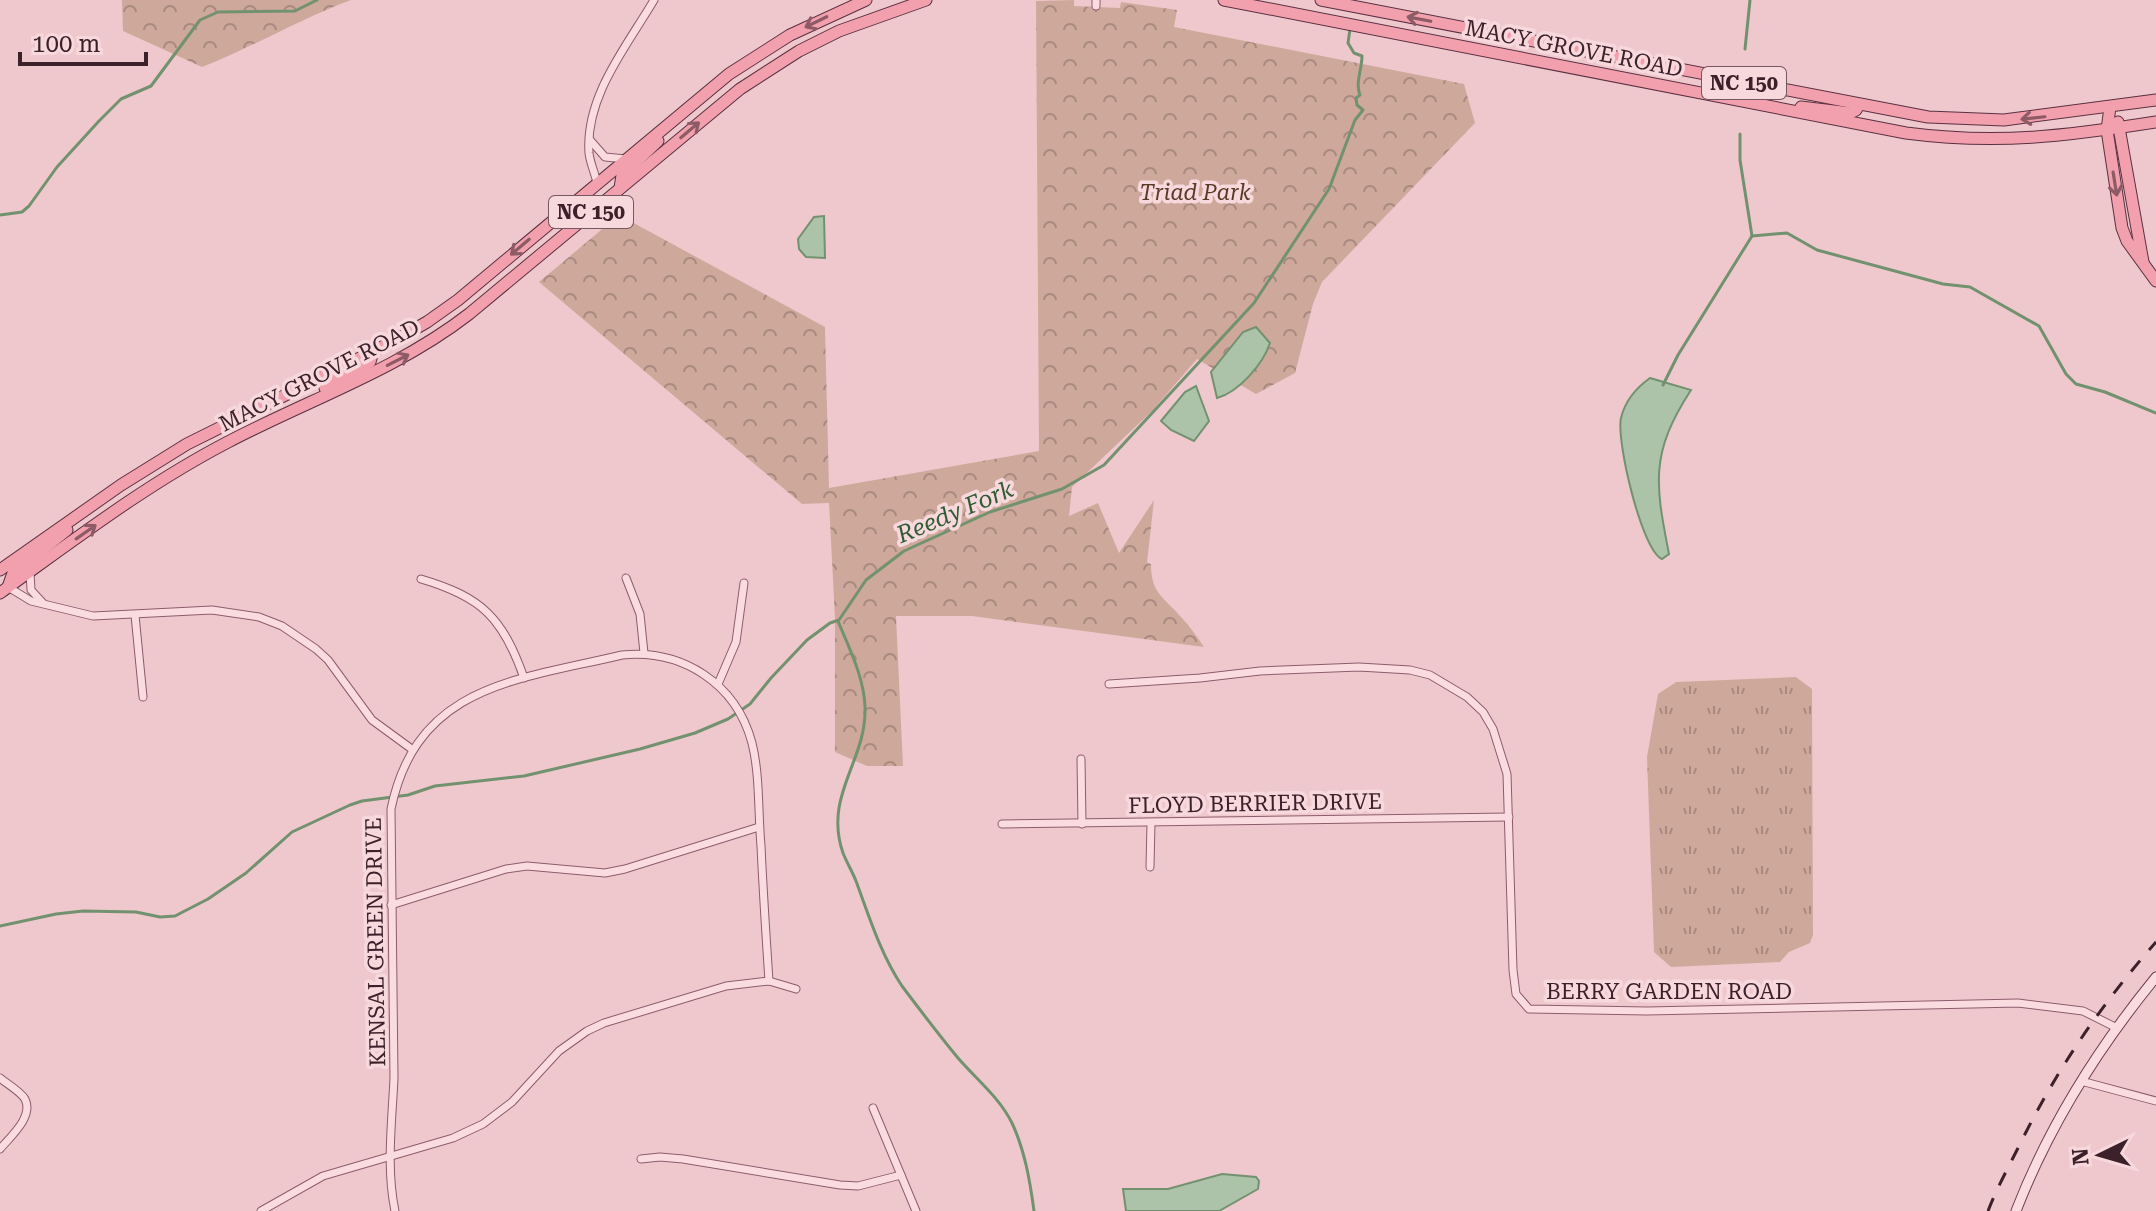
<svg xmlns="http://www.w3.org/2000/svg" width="2156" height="1211" font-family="'Roboto Serif',serif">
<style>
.grass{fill:url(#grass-tufts)}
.park{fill:url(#park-crowns)}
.water{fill:#adc3a9;stroke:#72926f;stroke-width:2}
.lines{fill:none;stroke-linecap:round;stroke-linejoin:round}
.stream{stroke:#72926f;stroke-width:3}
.street-casing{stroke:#8c5c6c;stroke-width:9}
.secondary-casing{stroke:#6e3f50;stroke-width:11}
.primary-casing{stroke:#5a3040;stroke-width:13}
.street{stroke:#fadce0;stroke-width:7}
.secondary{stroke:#fadce0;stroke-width:9}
.primary{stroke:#f2a0ae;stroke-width:11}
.rail{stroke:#3c202a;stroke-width:3;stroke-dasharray:14 14;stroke-linecap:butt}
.oneway{stroke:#8e5a65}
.labels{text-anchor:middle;stroke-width:7;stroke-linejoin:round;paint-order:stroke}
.shield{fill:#f7d8dc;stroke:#74575f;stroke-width:2}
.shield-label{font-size:20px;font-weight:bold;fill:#3c202a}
.street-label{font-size:22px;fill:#3c202a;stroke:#f7d8dc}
.park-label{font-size:22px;font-style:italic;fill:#593a26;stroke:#f7d8dc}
.water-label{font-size:24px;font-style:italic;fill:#2f5c33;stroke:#f7d8dc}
</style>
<defs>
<pattern id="grass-tufts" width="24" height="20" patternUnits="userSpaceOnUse" patternTransform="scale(2)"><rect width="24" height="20" fill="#cea99b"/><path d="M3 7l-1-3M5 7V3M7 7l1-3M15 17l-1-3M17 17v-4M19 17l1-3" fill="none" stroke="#a8897f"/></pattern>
<pattern id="park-crowns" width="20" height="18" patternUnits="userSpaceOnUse" patternTransform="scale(2)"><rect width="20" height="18" fill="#cea99b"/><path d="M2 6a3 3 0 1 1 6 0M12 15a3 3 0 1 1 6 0" fill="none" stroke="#a8897f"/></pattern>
</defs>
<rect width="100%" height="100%" fill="#efc8ce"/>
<polygon class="grass" points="1796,677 1812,689 1813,935 1810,943 1789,952 1780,962 1671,967 1654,952 1647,757 1658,694 1676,682"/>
<g class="park">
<path d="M122 0H351C300 19 253 47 202 67L123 31Z"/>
<path d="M1074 0V6L1120 8 1121 2 1177 10 1174 27 1464 84 1475 123 1322 282 1313 304 1295 373 1256 394 1197 359 1152 411 1072 487 1069 516 1098 503 1119 553 1154 500 1147 563 1151 564C1151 594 1164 597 1181 617 1190 626 1197 637 1204 647L972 616H896L903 766H867L835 752V618L829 503 802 504 539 282 619 215 825 327 829 488 1039 451 1036 1Z"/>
</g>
<g class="water">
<polygon points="824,216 825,258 806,257 799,249 798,239 814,217"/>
<path d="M1256 327 1270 343C1263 364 1239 392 1217 398L1211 372 1243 332Z"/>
<path d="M1650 378 1691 390C1650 453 1655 483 1669 554L1662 559C1642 551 1616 441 1621 418 1625 401 1636 388 1650 378Z"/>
<polygon points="1196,386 1209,421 1194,441 1171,430 1161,421 1185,392"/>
<polygon points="1222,1174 1256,1177 1259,1181 1258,1189 1219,1211 1126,1211 1123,1189 1168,1189"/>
</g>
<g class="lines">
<g class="stream">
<polyline points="1745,49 1750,0"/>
<polyline points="0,215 22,212 29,206 57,167 99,121 121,99 151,86 200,20 218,12 295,11 317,0"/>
<polyline points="1752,236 1787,233 1817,250 1943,284 1970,287 2039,326 2066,374 2076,384 2105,392 2156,413"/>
<polyline points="1663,385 1678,355 1752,236 1740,160 1740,134"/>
<path d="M838 621C849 648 864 677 865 707 867 761 823 795 843 853 847 863 852 871 856 881 869 916 881 955 902 986 920 1010 939 1035 958 1058 977 1080 999 1097 1012 1123 1025 1151 1030 1181 1034 1211"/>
<path d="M0 926 56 914 83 911 136 912 160 917 175 916 208 899 246 873 292 832 350 805 362 801 408 795 435 786 524 776 640 749 695 733 728 719 750 704 771 678 807 640 830 623 839 620 866 580 904 551 990 512 1062 489 1104 465 1254 303 1329 189 1355 120 1363 110 1357 105 1356 98 1360 95C1355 83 1362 69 1362 56L1354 53 1348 43 1350 29"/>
</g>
<g class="street-casing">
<g id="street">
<polyline points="1096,6 1096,0"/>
<polyline points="590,140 605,157 626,159"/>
<path d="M597 183C595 173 590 163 589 153 585 96 627 46 654 0"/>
<polyline points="30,572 31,590 43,603"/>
<polyline points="626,578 640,614 644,653"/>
<path d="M421 579C482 597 503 618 524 678"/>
<polyline points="8,587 31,601 93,616 212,610 259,617 282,626 316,649 328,660 372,720 413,750"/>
<polyline points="135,615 143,697"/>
<polyline points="718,684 736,642 744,583"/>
<polyline points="1109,684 1200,678 1260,671 1359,667 1410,670 1430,675 1467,697 1483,712 1493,729 1507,774 1513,970 1516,994 1529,1009 1647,1011 2018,1003 2083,1011 2115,1027"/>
<polyline points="1081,759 1082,824"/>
<polyline points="1002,824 1509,817"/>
<polyline points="1150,867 1151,823"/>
<polyline points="391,905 506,869 527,866 605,873 625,869 759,827"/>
<path d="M0 1078C7 1084 20 1091 25 1099 34 1117 10 1137 0 1149"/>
<polyline points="2081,1081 2156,1101"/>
<polyline points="873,1108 916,1211"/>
<polyline points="641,1159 660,1157 683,1159 840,1185 858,1186 901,1175"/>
<polyline points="261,1211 323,1176 453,1138 483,1124 512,1102 559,1051 587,1031 604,1023 726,986 769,981 796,989"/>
<path d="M395 1211C386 1168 392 1122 394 1078L391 809C417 684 518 680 622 655 682 649 736 683 752 743 760 775 758 813 761 846 763 891 766 936 769 981"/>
</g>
</g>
<g class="secondary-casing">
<path id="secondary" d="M2016 1211C2049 1126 2098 1048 2156 977"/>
</g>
<g class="primary-casing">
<g id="primary">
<path d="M1224 0 1906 133C1997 145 2067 136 2156 122"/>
<polyline points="1321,0 1928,117 2004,120 2156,100"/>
<polyline points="1801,107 1850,113 1856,110 1859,105"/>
<polyline points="2110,107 2107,130 2122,228 2127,241 2156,281"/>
<polyline points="2118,122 2143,262"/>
<polyline points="620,188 622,175 658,141"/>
<polyline points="325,388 370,362 373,351"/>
<polyline points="0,570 121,485 187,444 394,341 427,322 458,300 729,74 790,35 866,0"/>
<polyline points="8,587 13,573 67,530"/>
<path d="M0 593C74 540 147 484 228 442 308 400 397 370 469 314L740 89 799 51 839 31 926 0"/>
</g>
</g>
<use href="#street" class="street"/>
<use href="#secondary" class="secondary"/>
<use href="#primary" class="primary"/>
<path class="rail" d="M1988 1211C1996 1190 2007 1170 2017 1150 2055 1072 2099 1007 2156 942"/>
</g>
<defs><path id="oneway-shaft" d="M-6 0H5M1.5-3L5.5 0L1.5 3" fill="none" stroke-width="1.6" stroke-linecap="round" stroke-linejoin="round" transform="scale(2)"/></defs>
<g class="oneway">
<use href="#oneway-shaft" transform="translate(1419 19) rotate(-169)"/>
<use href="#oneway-shaft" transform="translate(816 22) rotate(154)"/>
<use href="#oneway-shaft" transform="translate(2033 118) rotate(174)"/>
<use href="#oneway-shaft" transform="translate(690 130) rotate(-40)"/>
<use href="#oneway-shaft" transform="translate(2115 184) rotate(81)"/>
<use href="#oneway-shaft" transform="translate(520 247) rotate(140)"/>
<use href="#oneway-shaft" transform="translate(398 360) rotate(-27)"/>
<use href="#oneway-shaft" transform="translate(86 532) rotate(-35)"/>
</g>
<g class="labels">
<g class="shield">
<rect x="1702" y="67" width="84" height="32" rx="6"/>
<rect x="549" y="196" width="84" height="32" rx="6"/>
</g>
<g class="shield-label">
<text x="1744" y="90">NC 150</text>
<text x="591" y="219">NC 150</text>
</g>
<g class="street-label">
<text transform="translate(1574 48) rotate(11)" y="8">MACY GROVE ROAD</text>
<text transform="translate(319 375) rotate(-27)" y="8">MACY GROVE ROAD</text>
<text transform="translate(1255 803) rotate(-1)" y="8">FLOYD BERRIER DRIVE</text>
<text transform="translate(375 942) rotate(-91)" y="8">KENSAL GREEN DRIVE</text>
<text x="1669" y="999">BERRY GARDEN ROAD</text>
</g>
<g class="park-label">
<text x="1195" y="200">Triad Park</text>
</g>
<g class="water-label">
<text transform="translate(955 512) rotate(-23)" y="8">Reedy Fork</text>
</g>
</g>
<g transform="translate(2100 1155) rotate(265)" stroke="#f7d8dc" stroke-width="6" paint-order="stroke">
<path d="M0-6L14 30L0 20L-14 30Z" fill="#3c202a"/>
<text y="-12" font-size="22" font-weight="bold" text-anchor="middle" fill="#3c202a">N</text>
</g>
<path d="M20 52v12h126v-12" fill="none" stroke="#3c202a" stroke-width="4"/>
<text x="32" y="52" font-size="24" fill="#3c202a" stroke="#f7d8dc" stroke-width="6" paint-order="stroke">100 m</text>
</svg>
